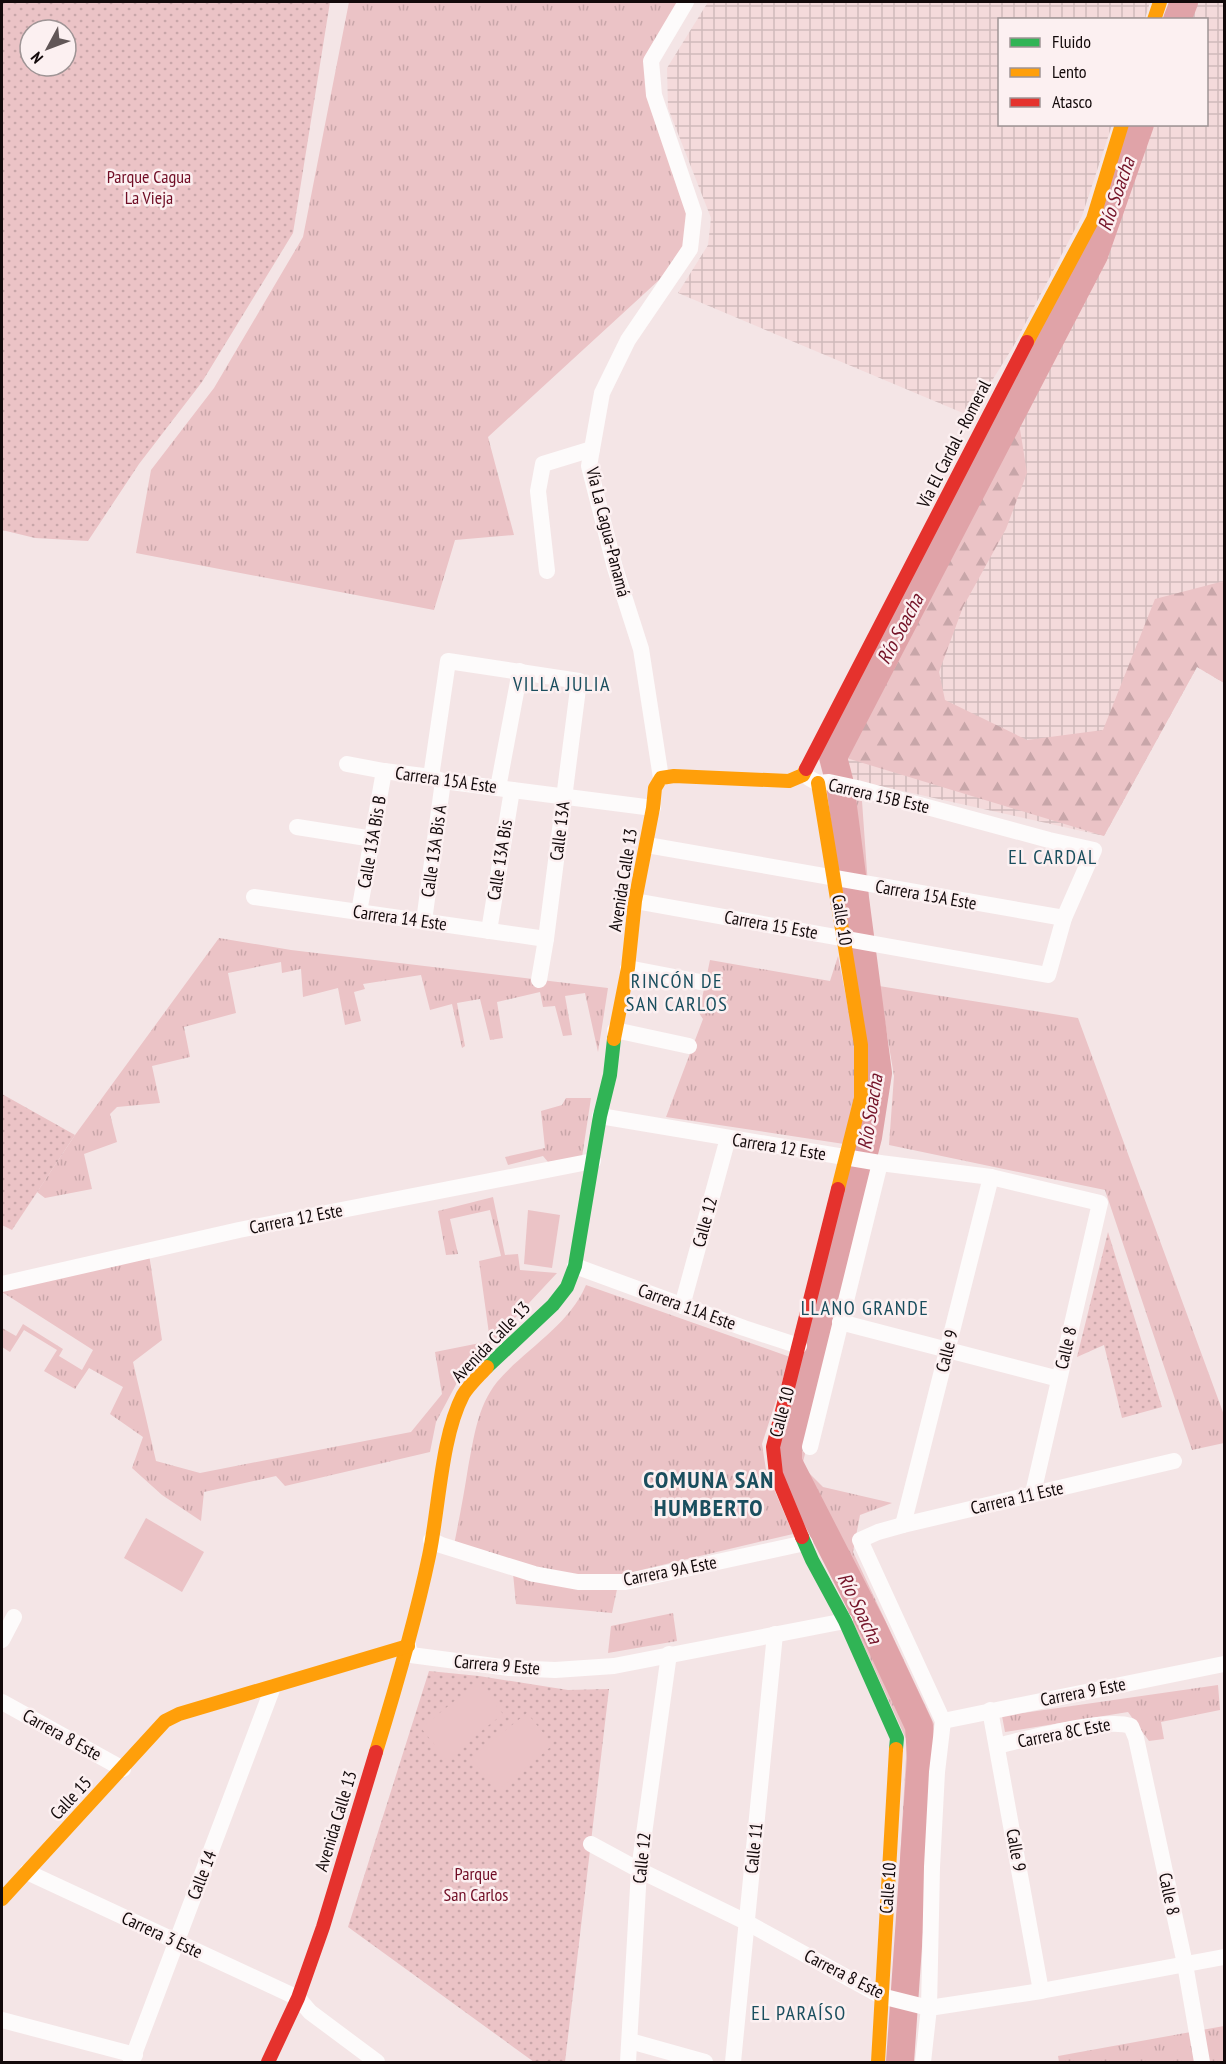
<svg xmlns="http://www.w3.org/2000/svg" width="1226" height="2064" font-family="'PT Sans Narrow',sans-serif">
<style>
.industrial{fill:url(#industrial-grid)}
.grass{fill:url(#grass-tufts)}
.forest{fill:url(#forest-firs)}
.park{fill:url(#park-dots);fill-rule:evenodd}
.pitch{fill:#ebc3c6}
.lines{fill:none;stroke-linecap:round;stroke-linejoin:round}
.river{stroke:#e0a3a8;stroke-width:28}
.street{stroke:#fdfbfb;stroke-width:16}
.fast{stroke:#30b455;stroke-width:14}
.slow{stroke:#ff9f0a;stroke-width:14}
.jam{stroke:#e5322d;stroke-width:14}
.labels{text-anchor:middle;stroke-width:5;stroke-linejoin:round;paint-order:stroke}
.park-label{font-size:18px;fill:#700d25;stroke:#fcf0f1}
.street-label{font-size:18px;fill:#12090a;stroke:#fcf0f1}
.water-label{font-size:20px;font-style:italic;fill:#741328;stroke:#fcf0f1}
.neighbourhood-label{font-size:20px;letter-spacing:1.5px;fill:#1a4e5e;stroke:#fcf0f1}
.district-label{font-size:24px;font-weight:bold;letter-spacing:1.5px;fill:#1a4e5e;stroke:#fcf0f1}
</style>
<defs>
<pattern id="industrial-grid" width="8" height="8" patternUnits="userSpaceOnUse" patternTransform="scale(1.5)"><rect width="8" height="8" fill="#f4dadb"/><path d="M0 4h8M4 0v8" fill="none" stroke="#d0babb"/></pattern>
<pattern id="grass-tufts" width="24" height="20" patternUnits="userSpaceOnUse" patternTransform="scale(1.5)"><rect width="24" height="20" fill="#ebc3c6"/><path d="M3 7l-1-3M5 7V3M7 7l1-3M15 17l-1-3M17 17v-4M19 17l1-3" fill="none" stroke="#c8a6a9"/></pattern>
<pattern id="forest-firs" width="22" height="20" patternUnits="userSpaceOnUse" patternTransform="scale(1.5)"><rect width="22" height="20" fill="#ebc3c6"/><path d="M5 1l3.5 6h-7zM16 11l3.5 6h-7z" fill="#c8a6a9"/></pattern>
<pattern id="park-dots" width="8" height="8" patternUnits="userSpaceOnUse" patternTransform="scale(1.5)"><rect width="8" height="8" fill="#ebc3c6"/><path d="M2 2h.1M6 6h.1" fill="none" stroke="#c8a6a9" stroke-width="1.8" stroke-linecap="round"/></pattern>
</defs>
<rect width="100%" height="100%" fill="#f4e5e6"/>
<g class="industrial">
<polygon points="708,2 1150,2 1145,19 1000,20 1000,124 1112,125 1082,216 1013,347 970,416 678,293 708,245 711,218 668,108 667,68"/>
<polygon points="1184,2 1224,2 1224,683 1197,667 1104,836 849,779 843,757 1094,255 1140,125 1206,124 1206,20 1177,19"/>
</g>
<g class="grass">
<polygon points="349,2 690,2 653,60 656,95 698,212 694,248 488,437 514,535 455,540 434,610 136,553 151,470 214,388 303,237"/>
<polygon points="829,797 862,801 875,984 890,1074 876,1165 802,1466 823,1487 892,1503 860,1515 853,1552 934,1724 912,2062 888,2062 907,1741 787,1476 783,1448 854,1159 844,871"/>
<polygon points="219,938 291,950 608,988 598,1052 585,993 565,996 572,1035 563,1036 555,1006 543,1007 540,992 497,1002 503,1038 490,1040 480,999 457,1003 465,1046 462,1048 452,1004 430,1010 421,975 363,984 365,989 354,992 361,1021 345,1025 338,988 303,997 301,969 282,973 281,962 228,973 236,1013 184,1027 190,1057 152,1066 160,1103 117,1107 110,1114 117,1142 84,1154 92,1189 45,1198 37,1192 75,1135"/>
<polygon points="838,956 856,1048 854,1099 844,1144 666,1117 703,1019 699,1013 710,960 830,981"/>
<polygon points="879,986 1078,1018 1224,1415 1224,1443 1192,1450 1105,1190 889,1145 894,1076"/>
<polygon points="566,1098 591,1098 582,1157 548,1162 543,1156 508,1165 505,1157 545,1148 541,1111 562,1105"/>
<polygon points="493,1197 505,1255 518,1254 520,1270 557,1273 460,1377 436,1422 430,1452 285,1486 276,1476 204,1492 201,1521 162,1495 132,1468 143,1437 110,1414 123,1387 89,1368 75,1389 44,1371 57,1350 24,1330 10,1352 2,1347 2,1328 16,1336 23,1324 63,1349 59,1356 82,1370 93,1350 2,1292 2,1289 149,1254 162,1340 133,1362 156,1461 200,1473 411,1432 442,1394 435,1352 490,1341 479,1261 501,1256 490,1210 450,1219 458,1254 446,1255 438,1211"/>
<path d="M586 1285 790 1357 762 1444 766 1470 793 1534 620 1575 612 1613 516 1604 512 1563 454 1545C459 1520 464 1494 468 1468 474 1438 477 1407 497 1382 526 1348 568 1327 586 1285Z"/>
<polygon points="673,1613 677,1641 608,1653 611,1626"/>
<polygon points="1218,1685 1220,1710 1161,1722 1164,1739 1149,1741 1128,1712 1005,1732 1002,1716"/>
<polygon points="1224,2026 1224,2062 1059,2062 1058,2056"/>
</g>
<polygon class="forest" points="1016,404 1027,473 1006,529 963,607 939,672 945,700 1027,740 1103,730 1155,599 1224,581 1224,683 1197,667 1104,836 843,757"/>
<g class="park">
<path d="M2 2H330L293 233 202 382 139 464 88 541 35 538 2 530ZM30 30H66V66H30Z"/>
<polygon points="2,1094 75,1135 12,1230 2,1225"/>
<polygon points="1108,1232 1162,1407 1122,1418 1104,1345 1077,1357"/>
<polygon points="429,1671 479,1676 568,1690 609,1689 565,2062 534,2062 348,1927"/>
</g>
<g class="pitch">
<polygon points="528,1210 560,1215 552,1268 524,1264"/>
<polygon points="146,1518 204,1552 182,1592 124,1558"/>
<polygon points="478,1682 503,1714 446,1759 421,1728"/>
<polygon points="527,1713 553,1745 497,1791 471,1758"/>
</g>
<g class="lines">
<g class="river">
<polyline points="1177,20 1184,2"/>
<polyline points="900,2062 921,1758 919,1726 873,1628 788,1462 788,1449 868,1137 878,1073 840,784 833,757 1094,255 1140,124"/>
</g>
<g class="street">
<polyline points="547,571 538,491 543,464 592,449"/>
<polyline points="347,764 384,771 431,777 443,781 653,808"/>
<polyline points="431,777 448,661 579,681 546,939 539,980"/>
<polyline points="661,778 641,649 615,568 589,466 602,393 628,340 690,249 694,213 654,95 651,61 686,2"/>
<polyline points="498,788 520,671"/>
<polyline points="297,827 373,839"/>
<polyline points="647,845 1064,918"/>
<polyline points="254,897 546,939"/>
<polyline points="635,901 1048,975 1064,918 1094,850 1049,840 857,788 829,782 818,783 809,778"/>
<polyline points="359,912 384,771"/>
<polyline points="424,921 443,781"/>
<polyline points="489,931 512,790"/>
<polyline points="628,968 700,982"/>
<polyline points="615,1030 689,1046"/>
<polyline points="600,1116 880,1163 991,1177 1100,1203 1033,1493"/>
<polyline points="575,1266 744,1328 799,1346"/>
<polyline points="2,1284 239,1230 593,1161"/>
<polyline points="682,1306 728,1138"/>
<polyline points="840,1322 1059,1379"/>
<polyline points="810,1447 880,1163"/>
<polyline points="903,1525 991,1177"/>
<polyline points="431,1540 441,1545 534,1574 578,1582 625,1582 805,1543"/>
<polyline points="2,1640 14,1617"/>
<polyline points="408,1646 411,1655 509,1668 555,1670 614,1666 845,1621"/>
<polyline points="2,1702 123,1769"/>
<polyline points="990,1710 1041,1991"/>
<polyline points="943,1721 1224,1664"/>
<path d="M997 1746C1027 1739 1104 1717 1131 1726L1136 1738 1185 1964 1202 2062"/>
<polyline points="591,1844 639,1870 746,1922 881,1996 929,2008 1041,1991 1224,1957"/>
<polyline points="27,1872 298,1998 310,2012 377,2062"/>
<polyline points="2,2020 135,2055"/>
<polyline points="630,2041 705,2062"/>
<polyline points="131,2062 273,1687"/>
<polyline points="628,2062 639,1870 669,1654"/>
<polyline points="733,2062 775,1634"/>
<polyline points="923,2062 929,2008 932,1867 937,1772 943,1721 860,1540 878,1532 903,1525 1174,1461"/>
</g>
<g class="fast">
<polyline points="487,1367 553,1305 567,1287 575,1266 600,1116 610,1075 614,1039"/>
<polyline points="802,1537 812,1560 845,1621 897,1738 896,1749"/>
</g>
<g class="slow">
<polyline points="1154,20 1160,2"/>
<polyline points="1027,342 1093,219 1122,124"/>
<polyline points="818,783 861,1045 861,1098 838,1189"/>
<polyline points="614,1039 628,968 635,901 653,808 655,788 661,778 674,776 789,781 803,775 806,769"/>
<path d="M376 1752C396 1687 415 1623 429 1556 439 1509 441 1437 463 1395 469 1385 479 1376 487 1367"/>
<polyline points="2,1899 165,1721 179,1714 408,1646"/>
<polyline points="878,2062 896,1749"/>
</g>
<g class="jam">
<polyline points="806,769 1027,342"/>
<polyline points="802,1537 776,1474 773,1447 838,1189"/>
<polyline points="268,2062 298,1998 323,1927 376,1752"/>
</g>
</g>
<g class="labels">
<g class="park-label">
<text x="149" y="183">Parque Cagua<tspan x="149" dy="21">La Vieja</tspan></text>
<text x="476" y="1880">Parque<tspan x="476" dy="21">San Carlos</tspan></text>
</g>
<g class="street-label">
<text transform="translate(954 444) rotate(-63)" y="6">Vía El Cardal - Romeral</text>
<text transform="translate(608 532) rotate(76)" y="6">Vía La Cagua-Panamá</text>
<text transform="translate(446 780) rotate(8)" y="6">Carrera 15A Este</text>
<text transform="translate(879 796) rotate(13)" y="6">Carrera 15B Este</text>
<text transform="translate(560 831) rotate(-83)" y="6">Calle 13A</text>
<text transform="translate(372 842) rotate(-80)" y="6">Calle 13A Bis B</text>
<text transform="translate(434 851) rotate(-82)" y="6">Calle 13A Bis A</text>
<text transform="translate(500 860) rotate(-81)" y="6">Calle 13A Bis</text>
<text transform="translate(623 880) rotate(-81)" y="6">Avenida Calle 13</text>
<text transform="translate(926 895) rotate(10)" y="6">Carrera 15A Este</text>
<text transform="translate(400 918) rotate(8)" y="6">Carrera 14 Este</text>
<text transform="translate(842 920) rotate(81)" y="6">Calle 10</text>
<text transform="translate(771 925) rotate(10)" y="6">Carrera 15 Este</text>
<text transform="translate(779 1147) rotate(9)" y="6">Carrera 12 Este</text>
<text transform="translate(296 1219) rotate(-11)" y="6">Carrera 12 Este</text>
<text transform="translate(705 1222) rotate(-75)" y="6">Calle 12</text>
<text transform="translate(687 1307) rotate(20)" y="6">Carrera 11A Este</text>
<text transform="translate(491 1342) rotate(-46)" y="6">Avenida Calle 13</text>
<text transform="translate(1066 1348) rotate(-77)" y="6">Calle 8</text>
<text transform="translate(947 1351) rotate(-76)" y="6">Calle 9</text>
<text transform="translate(782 1412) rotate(-75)" y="6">Calle 10</text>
<text transform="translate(1017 1498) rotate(-13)" y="6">Carrera 11 Este</text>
<text transform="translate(670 1571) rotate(-11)" y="6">Carrera 9A Este</text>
<text transform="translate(497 1665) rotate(5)" y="6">Carrera 9 Este</text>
<text transform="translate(1083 1692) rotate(-11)" y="6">Carrera 9 Este</text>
<text transform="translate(1064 1733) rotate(-11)" y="6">Carrera 8C Este</text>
<text transform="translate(62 1735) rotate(29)" y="6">Carrera 8 Este</text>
<text transform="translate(71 1798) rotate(-47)" y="6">Calle 15</text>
<text transform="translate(336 1821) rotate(-73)" y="6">Avenida Calle 13</text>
<text transform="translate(754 1848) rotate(-84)" y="6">Calle 11</text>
<text transform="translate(1016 1850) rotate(80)" y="6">Calle 9</text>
<text transform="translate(642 1858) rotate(-84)" y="6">Calle 12</text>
<text transform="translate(202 1875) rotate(-69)" y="6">Calle 14</text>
<text transform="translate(888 1888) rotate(-86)" y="6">Calle 10</text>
<text transform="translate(1169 1894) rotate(78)" y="6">Calle 8</text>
<text transform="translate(162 1935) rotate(25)" y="6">Carrera 3 Este</text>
<text transform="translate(844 1974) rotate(27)" y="6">Carrera 8 Este</text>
</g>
<g class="water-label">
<text transform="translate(1116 194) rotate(-71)" y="7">Río Soacha</text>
<text transform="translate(900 629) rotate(-62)" y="7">Río Soacha</text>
<text transform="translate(870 1112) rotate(-81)" y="7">Río Soacha</text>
<text transform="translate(860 1608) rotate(64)" y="7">Río Soacha</text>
</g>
<g class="neighbourhood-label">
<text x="562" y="691">VILLA JULIA</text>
<text x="1053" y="864">EL CARDAL</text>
<text x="677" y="988">RINCÓN DE<tspan x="677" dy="23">SAN CARLOS</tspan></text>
<text x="865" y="1315">LLANO GRANDE</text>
<text x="799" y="2020">EL PARAÍSO</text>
</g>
<g class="district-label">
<text x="709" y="1488">COMUNA SAN<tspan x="709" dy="28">HUMBERTO</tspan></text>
</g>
</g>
<rect width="1226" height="2064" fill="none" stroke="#12090a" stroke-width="6"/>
<rect x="998" y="18" width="210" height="108" fill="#fcf0f1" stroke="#9e9495" stroke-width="1.5"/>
<rect x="1010" y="38" width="30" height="9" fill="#30b455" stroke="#9e9495" stroke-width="1.5"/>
<text x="1052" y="48" font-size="18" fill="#12090a">Fluido</text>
<rect x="1010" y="68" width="30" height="9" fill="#ff9f0a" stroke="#9e9495" stroke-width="1.5"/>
<text x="1052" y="78" font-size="18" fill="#12090a">Lento</text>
<rect x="1010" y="98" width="30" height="9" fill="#e5322d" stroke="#9e9495" stroke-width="1.5"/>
<text x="1052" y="108" font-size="18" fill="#12090a">Atasco</text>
<g transform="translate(48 48) rotate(229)"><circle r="28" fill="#fcf0f1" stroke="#9e9495" stroke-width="1.5"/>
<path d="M0-4.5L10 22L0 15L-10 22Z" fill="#615657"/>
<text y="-9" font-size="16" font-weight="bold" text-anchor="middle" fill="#12090a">N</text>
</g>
</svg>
